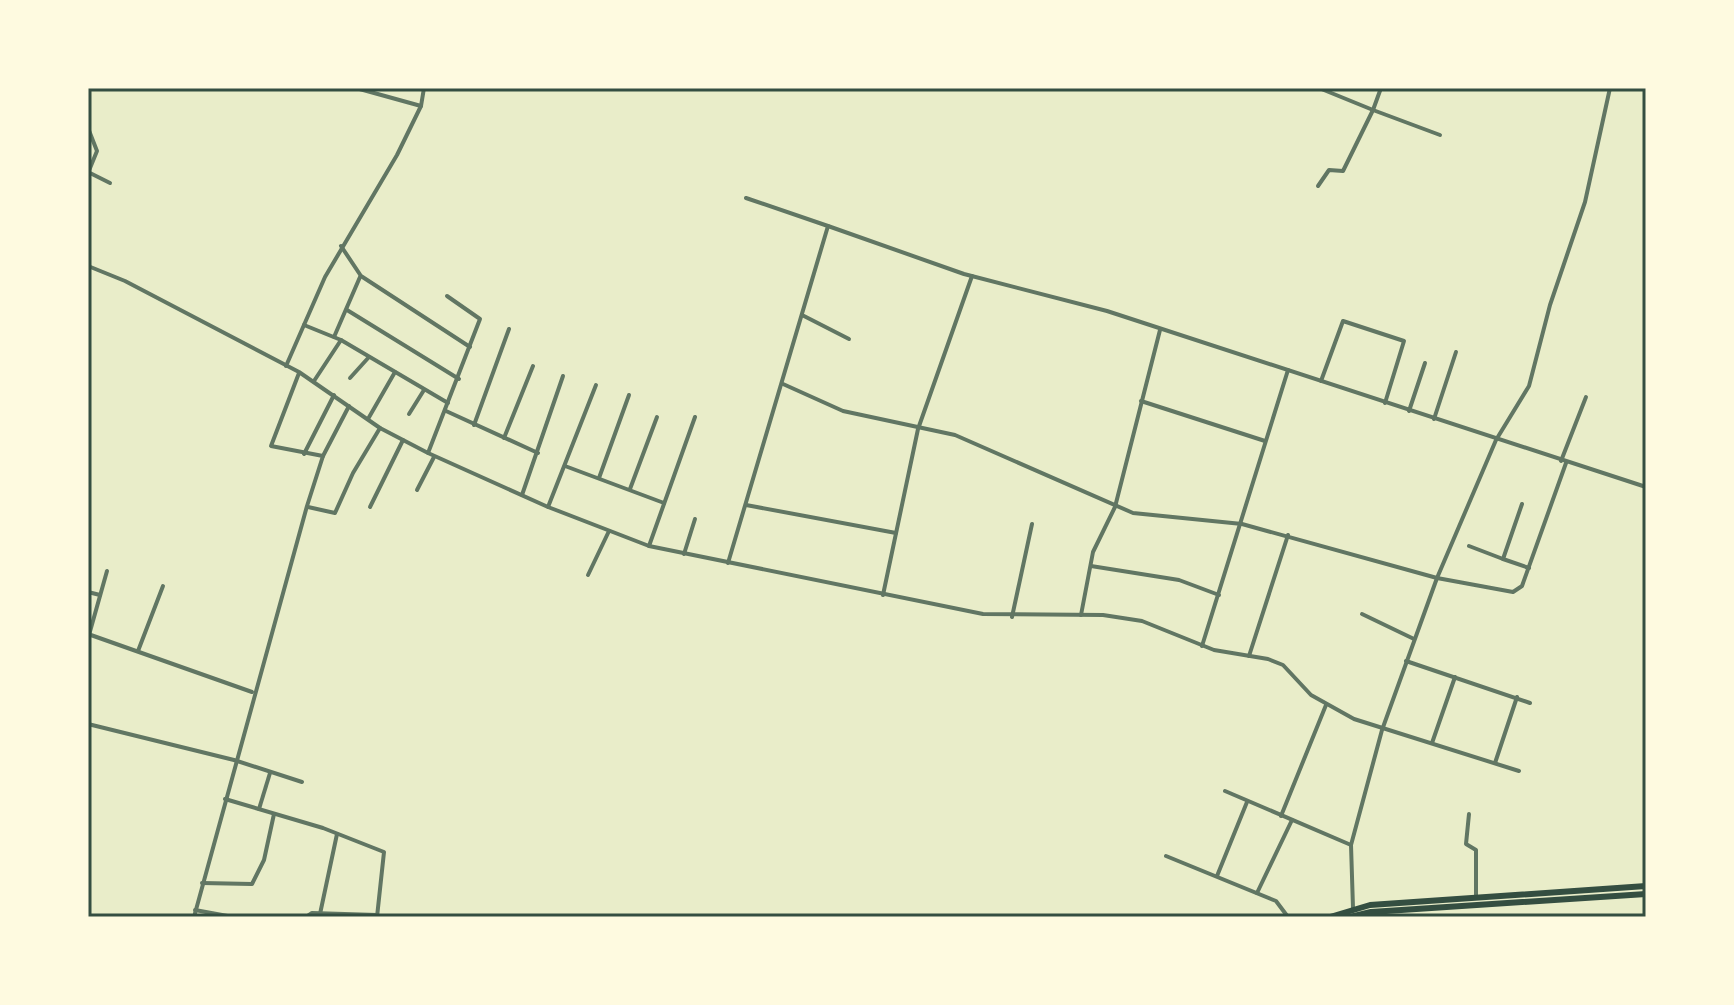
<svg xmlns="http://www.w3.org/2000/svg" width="1734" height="1005" font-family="'Varela Round',sans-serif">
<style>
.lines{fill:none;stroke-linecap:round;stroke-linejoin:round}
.minor{stroke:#617663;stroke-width:4}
.secondary{stroke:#344e41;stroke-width:6}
.neatline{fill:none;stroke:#344e41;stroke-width:3}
</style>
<rect width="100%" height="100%" fill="#e9edc9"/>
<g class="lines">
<g class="minor">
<polyline points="1319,88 1373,110 1381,88"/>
<polyline points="421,106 424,88"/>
<polyline points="88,128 97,151 88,173"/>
<polyline points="88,172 110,183"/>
<polyline points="1318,186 1329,170 1343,171 1373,110 1440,135"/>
<polyline points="746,198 828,226"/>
<polyline points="341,246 361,276 470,347"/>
<polyline points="88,266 125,281 299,372 380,428 428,453 548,507 649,546 983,614 1103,615 1142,621 1214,650 1268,659 1283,665 1311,695 1354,719 1519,771"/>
<polyline points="347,310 459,379"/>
<polyline points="802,315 849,339"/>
<polyline points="304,325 341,340 448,403"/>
<polyline points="334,337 360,277"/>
<polyline points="286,366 325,277 397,155 421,106 356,88"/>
<polyline points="299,373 271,446 323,456"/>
<polyline points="350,378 369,357"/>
<polyline points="314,381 341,340"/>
<polyline points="1321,381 1343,321 1404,341 1385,403"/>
<polyline points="783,384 843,411 955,435 1133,513 1242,524 1437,578 1513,592 1522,586 1566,463"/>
<polyline points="1141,401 1265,441"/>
<polyline points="446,411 538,453"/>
<polyline points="1409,411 1425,363"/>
<polyline points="409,414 424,390"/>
<polyline points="368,419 395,372"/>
<polyline points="1434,419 1456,352"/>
<polyline points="474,425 509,329"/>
<polyline points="504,438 533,366"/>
<polyline points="428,453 480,319 447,296"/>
<polyline points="304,454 334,395"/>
<polyline points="1561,461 1586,397"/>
<polyline points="565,466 664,503"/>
<polyline points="599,478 629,395"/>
<polyline points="630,489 657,417"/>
<polyline points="417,490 434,457"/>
<polyline points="522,495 563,376"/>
<polyline points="746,505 896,533"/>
<polyline points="308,507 335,513 353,473 380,428"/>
<polyline points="370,507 403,440"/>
<polyline points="548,507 596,385"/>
<polyline points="649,546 695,417"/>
<polyline points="1469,546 1503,559 1522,504"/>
<polyline points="684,554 695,519"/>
<polyline points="1503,559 1529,568"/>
<polyline points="728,563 828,226 964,274 1107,311 1646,487"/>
<polyline points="1091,566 1179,580 1219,595"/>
<polyline points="588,575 609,531"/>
<polyline points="88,592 100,595"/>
<polyline points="883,595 918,429 972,276"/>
<polyline points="1362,614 1414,639"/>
<polyline points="1081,615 1093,552 1115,507 1160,330"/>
<polyline points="1012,617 1032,524"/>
<polyline points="88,634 252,692"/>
<polyline points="89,635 107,571"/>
<polyline points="1202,646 1288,370"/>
<polyline points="138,651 163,586"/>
<polyline points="1249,656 1288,535"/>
<polyline points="1406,661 1530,703"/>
<polyline points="88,724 234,760 302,782"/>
<polyline points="1432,743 1455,677"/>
<polyline points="1495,763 1517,697"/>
<polyline points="1225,791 1351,845"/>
<polyline points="225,799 323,828 384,852 377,917"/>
<polyline points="259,809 270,773"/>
<polyline points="1469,814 1466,844 1476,850 1476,897"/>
<polyline points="1281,816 1326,705"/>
<polyline points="1166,856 1276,901 1288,917"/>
<polyline points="1217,876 1247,802"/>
<polyline points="202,883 252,884 264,860 274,814"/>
<polyline points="1257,893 1292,820"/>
<polyline points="1353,908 1351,845 1382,730 1437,578 1496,440 1529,386 1550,305 1585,202 1610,88"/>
<polyline points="195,910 233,917"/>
<polyline points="320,914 337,834"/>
<polyline points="194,917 307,506 323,456 349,406"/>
<polyline points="306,917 312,913 377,915"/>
</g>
<g class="secondary">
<polyline points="1330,917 1370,905 1646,886"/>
<polyline points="1350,917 1371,912 1646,894"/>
</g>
</g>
<rect width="1734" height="1005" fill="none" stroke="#fefae0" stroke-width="180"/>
<rect x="90" y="90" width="1554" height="825" class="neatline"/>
</svg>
